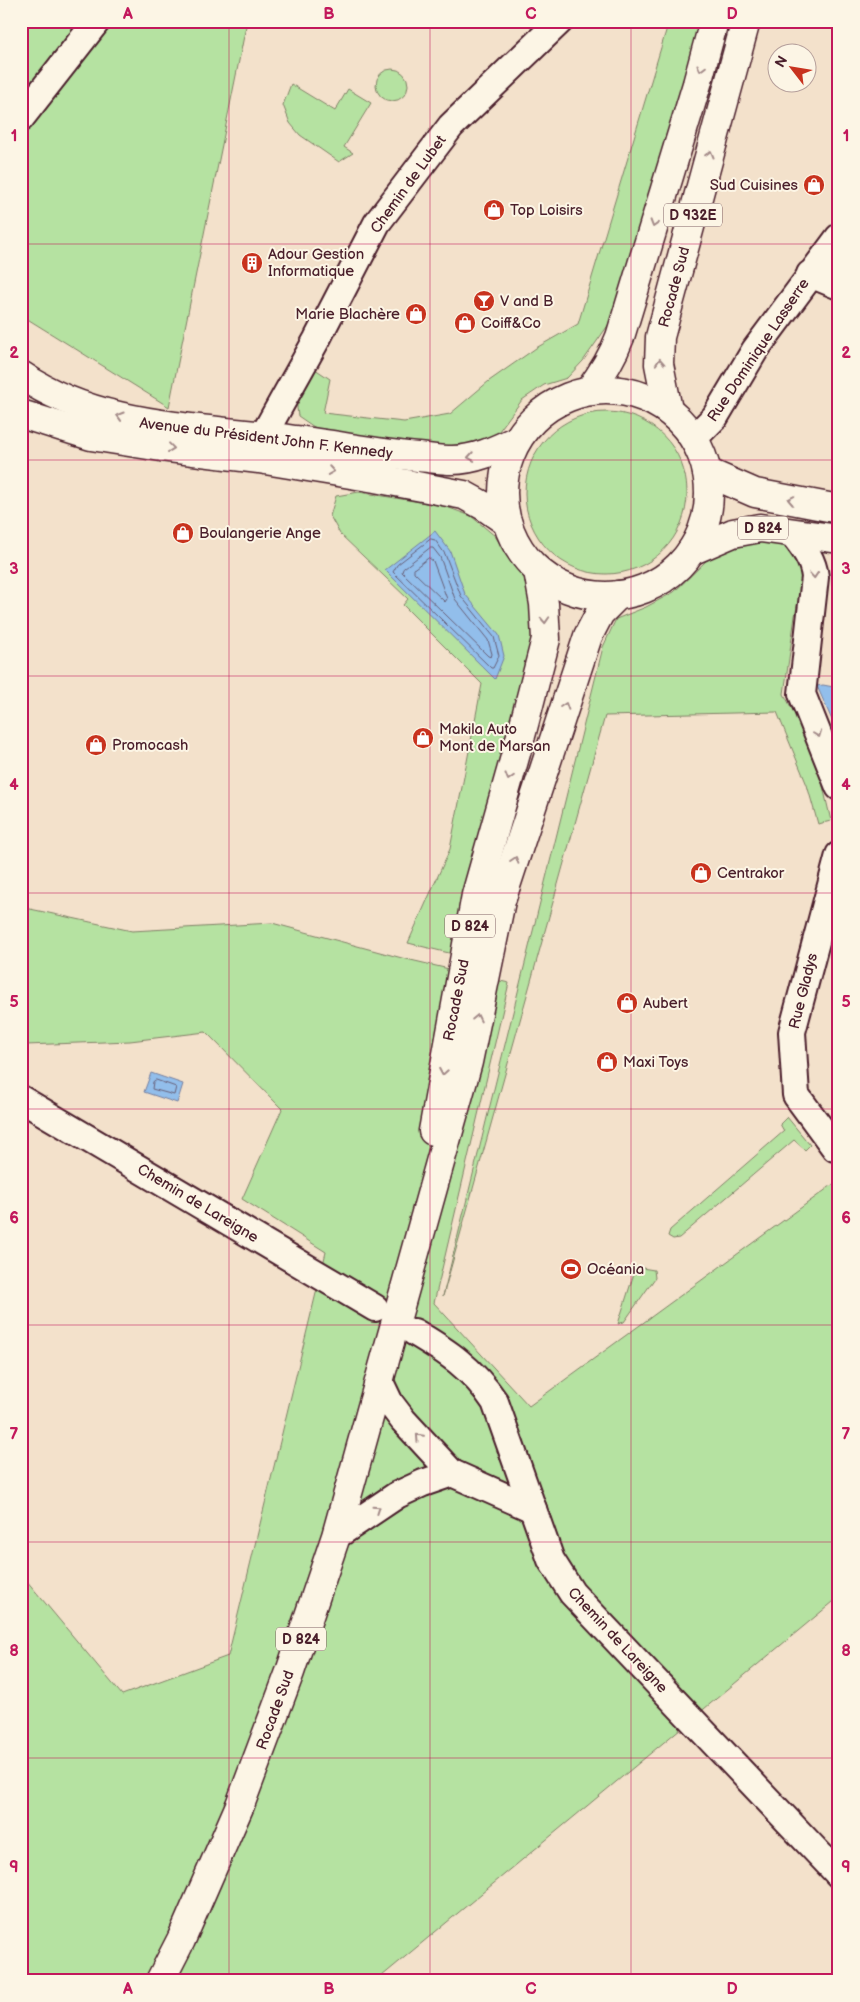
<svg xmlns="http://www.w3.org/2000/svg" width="860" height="2002" font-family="'Balsamiq Sans',sans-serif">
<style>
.green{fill:#b5e2a1;stroke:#808066}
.water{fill:#92beeb;stroke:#757e9e}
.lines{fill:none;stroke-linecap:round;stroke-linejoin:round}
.shore{stroke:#675f78;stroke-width:1}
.minor-casing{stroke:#4a1f2b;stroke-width:30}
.major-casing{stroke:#4a1f2b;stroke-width:31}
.minor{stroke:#fcf5e5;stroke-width:26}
.major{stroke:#fcf5e5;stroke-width:28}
.oneway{stroke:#a38a88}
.grid{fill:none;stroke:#c2185b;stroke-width:1;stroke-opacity:0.55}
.labels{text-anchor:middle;stroke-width:4;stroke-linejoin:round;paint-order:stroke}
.shield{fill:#fcf5e5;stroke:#7f5f63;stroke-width:1}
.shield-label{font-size:14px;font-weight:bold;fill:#4a1f2b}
.street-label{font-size:15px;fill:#4a1f2b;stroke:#fcf5e5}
.poi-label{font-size:15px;fill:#4a1f2b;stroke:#fcf5e5;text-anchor:start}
.neatline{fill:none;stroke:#c2185b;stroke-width:2}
.grid-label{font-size:16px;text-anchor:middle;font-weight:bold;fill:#c2185b}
</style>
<rect width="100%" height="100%" fill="#f3e1cb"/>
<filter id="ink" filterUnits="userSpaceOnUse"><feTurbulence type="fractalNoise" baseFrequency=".02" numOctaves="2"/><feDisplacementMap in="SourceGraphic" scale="10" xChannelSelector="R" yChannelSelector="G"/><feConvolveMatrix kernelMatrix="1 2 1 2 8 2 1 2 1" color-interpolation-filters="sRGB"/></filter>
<g filter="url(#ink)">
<g class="green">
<polygon points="21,21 247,21 169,407 21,315"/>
<path d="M669 21H701L675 115 609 324 583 361 567 378 544 385 522 400 493 439 460 448 325 431 314 427 298 416C295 395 296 382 315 369L330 379 323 413 404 422 450 414 489 381 536 348 578 324Z"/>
<circle cx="392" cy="85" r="16"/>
<polygon points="291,84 335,111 348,89 371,103 344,147 353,153 339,162 300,135 290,123 283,105"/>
<circle cx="606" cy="493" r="81"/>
<polygon points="359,492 444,506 471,516 495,536 508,556 528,582 534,604 532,636 524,674 453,954 408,943 450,849 482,684 403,605 408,599 340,534 330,516 336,496"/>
<polygon points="774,538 793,546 804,573 795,616 784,694 807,737 822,782 831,821 818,824 807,785 777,712 605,716 443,1296 603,647 616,619 646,607 674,592 706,561 734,541"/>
<polygon points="21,907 132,931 272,923 402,958 509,983 434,1303 529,1406 839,1180 839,1597 376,1981 21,1981 21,1786 25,1776 21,1768 21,1574 122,1695 228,1656 326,1252 242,1199 282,1109 206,1032 130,1041 26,1045 21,1042"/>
<polygon points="787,1117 810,1145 805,1150 794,1140 679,1238 673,1239 668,1236 670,1230 784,1131 780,1124"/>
<polygon points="636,1267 654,1270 655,1278 624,1322 618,1324"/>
</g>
<g class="water">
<polygon points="435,531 450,551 465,594 499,635 504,656 495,679 385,570"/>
<polygon points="823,685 839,688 839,736 817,686"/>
<polygon points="151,1073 183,1084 177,1103 144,1092"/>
</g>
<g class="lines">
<g class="shore">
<polygon points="431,539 435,540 445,554 461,596 494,637 499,656 493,668 491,668 393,572 397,565"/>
<polygon points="430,548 433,548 440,557 455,599 488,640 492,654 491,657 488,656 402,572 403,569"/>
<polygon points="429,558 433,561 447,599 445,602 414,572 414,569"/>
<polygon points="156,1080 176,1087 174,1095 152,1089 153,1082"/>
</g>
<g class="minor-casing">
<g id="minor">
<polyline points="21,118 97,21"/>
<polyline points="810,274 839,286"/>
<polyline points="694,438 715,417 755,350 839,237"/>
<polyline points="260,456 263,436 317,339 377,223 451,126 560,21"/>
<path d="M792 533C803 547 813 559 815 577L802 694 839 787"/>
<polyline points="21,1099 375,1308"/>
<polyline points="835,1148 796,1095 792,1032 839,855"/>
<path d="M414 1332C448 1352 472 1368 495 1402L551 1560 572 1593 839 1875"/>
<polyline points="380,1382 390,1403 403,1420 452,1473 533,1509"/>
<polyline points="336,1536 397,1495 423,1483 452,1473"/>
</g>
</g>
<g class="major-casing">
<g id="major">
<path d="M21 375C101 430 203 426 295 440 336 445 377 453 418 457 430 458 441 460 452 460 475 460 496 450 517 440"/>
<circle cx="606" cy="493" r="103"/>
<path d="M589 391C602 374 612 358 620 337L697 84 714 21"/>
<polyline points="668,410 659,364 660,337 746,21"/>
<polyline points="21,414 91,436 161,447 259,459 375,478 464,495 484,506 507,522"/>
<polyline points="707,472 755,493 839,509"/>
<polyline points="691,551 733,533 760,528 839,539"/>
<polyline points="433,1131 476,895 522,732 546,639 544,604 538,571"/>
<polyline points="160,1981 181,1940 240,1805 290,1672 336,1536 468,1062 501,901 588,636 600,613 618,595"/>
</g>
</g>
<use href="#minor" class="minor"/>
<use href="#major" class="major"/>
</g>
<defs><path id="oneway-chevron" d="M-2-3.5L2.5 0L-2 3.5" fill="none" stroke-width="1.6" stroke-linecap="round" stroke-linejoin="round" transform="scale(1.25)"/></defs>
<g class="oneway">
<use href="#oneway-chevron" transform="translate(701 68) rotate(105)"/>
<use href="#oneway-chevron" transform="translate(710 154) rotate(-75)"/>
<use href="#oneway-chevron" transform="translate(654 224) rotate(107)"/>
<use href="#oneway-chevron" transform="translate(660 362) rotate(-93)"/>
<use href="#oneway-chevron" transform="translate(120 416) rotate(-163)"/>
<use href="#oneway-chevron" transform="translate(171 448) rotate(7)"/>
<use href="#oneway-chevron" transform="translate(471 457) rotate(170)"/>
<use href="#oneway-chevron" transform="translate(331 471) rotate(9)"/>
<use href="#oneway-chevron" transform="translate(791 500) rotate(-169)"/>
<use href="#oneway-chevron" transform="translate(814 575) rotate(86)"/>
<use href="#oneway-chevron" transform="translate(545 620) rotate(87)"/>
<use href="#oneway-chevron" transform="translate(565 706) rotate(-72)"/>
<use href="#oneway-chevron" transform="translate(818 734) rotate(69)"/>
<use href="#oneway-chevron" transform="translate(509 777) rotate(106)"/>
<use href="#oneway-chevron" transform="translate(515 860) rotate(-72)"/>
<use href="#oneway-chevron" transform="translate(477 1018) rotate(-78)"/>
<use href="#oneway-chevron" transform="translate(443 1072) rotate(100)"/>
<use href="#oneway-chevron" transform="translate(419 1437) rotate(-133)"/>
<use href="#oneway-chevron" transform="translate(377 1509) rotate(-34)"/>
</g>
</g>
<path class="grid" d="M229 21V1981M430 21V1981M631 21V1981M21 244H839M21 460H839M21 676H839M21 893H839M21 1109H839M21 1325H839M21 1542H839M21 1758H839"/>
<defs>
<g id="shop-disc" transform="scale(1.125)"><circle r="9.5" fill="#c8321e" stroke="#fcf5e5"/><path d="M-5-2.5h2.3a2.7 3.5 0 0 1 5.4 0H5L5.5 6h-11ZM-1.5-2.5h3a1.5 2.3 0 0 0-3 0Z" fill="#fff"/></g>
<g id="building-disc" transform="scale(1.125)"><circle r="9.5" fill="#c8321e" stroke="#fcf5e5"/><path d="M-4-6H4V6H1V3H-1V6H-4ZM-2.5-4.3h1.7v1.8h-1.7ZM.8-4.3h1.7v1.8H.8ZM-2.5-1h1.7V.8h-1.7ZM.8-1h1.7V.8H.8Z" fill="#fff"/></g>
<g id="bar-disc" transform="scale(1.125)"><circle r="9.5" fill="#c8321e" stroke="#fcf5e5"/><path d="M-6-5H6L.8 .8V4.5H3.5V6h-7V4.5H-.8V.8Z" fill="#fff"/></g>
<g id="stadium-disc" transform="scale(1.125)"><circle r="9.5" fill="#c8321e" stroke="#fcf5e5"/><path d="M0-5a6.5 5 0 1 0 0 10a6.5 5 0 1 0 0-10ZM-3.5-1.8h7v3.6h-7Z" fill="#fff"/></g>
</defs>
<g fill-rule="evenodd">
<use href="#shop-disc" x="814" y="185"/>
<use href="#shop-disc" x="494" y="210"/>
<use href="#building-disc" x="252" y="263"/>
<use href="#bar-disc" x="484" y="301"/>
<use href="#shop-disc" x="416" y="314"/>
<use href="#shop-disc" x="465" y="323"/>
<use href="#shop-disc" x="183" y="533"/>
<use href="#shop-disc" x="423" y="738"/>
<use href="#shop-disc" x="96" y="745"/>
<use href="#shop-disc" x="701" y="873"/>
<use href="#shop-disc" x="627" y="1003"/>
<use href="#shop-disc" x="607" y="1062"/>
<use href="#stadium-disc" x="571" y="1269"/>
</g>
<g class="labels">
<g class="shield">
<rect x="664" y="203.5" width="58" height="23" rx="4"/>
<rect x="738" y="516.5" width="50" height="23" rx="4"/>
<rect x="445" y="914.5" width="50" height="23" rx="4"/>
<rect x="276" y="1627.5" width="50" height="23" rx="4"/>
</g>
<g class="shield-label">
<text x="693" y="220">D 932E</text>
<text x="763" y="533">D 824</text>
<text x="470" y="931">D 824</text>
<text x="301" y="1644">D 824</text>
</g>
<g class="street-label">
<text transform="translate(408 184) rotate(-54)" y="5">Chemin de Lubet</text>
<text transform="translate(674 287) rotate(-75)" y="5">Rocade Sud</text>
<text transform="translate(758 350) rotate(-56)" y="5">Rue Dominique Lasserre</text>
<text transform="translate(266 438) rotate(7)" y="5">Avenue du Président John F. Kennedy</text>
<text transform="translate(803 991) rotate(-76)" y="5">Rue Gladys</text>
<text transform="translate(456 1000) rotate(-79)" y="5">Rocade Sud</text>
<text transform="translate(198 1203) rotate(31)" y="5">Chemin de Lareigne</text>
<text transform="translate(618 1640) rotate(47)" y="5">Chemin de Lareigne</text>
<text transform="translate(275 1710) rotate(-70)" y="5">Rocade Sud</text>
</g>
<g class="poi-label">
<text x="798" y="190" text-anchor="end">Sud Cuisines</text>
<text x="510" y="215">Top Loisirs</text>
<text x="268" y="259">Adour Gestion<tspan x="268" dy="17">Informatique</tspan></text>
<text x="500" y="306">V and B</text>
<text x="400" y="319" text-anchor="end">Marie Blachère</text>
<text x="481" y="328">Coiff&amp;Co</text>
<text x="199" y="538">Boulangerie Ange</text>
<text x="439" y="734">Makila Auto<tspan x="439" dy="17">Mont de Marsan</tspan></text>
<text x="112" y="750">Promocash</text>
<text x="717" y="878">Centrakor</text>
<text x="643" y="1008">Aubert</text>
<text x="623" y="1067">Maxi Toys</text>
<text x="587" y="1274">Océania</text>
</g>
</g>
<rect width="860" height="2002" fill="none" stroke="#fcf5e5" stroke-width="55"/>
<g transform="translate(792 68) rotate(301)"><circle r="24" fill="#fcf5e5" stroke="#b59f9b"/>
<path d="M0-4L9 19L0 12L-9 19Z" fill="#c8321e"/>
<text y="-8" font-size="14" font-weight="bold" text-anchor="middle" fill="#4a1f2b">N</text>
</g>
<rect x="28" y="28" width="804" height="1946" class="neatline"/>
<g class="grid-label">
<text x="128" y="19">A</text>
<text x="329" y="19">B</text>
<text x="531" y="19">C</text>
<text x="732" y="19">D</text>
<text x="14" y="141">1</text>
<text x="846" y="141">1</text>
<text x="14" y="358">2</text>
<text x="846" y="358">2</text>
<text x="14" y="574">3</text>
<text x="846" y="574">3</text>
<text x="14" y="790">4</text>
<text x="846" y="790">4</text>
<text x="14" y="1007">5</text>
<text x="846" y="1007">5</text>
<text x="14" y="1223">6</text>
<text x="846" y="1223">6</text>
<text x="14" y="1439">7</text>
<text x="846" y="1439">7</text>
<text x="14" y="1656">8</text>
<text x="846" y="1656">8</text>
<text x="14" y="1872">9</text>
<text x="846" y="1872">9</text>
<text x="128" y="1994">A</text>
<text x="329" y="1994">B</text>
<text x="531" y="1994">C</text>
<text x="732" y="1994">D</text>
</g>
</svg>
